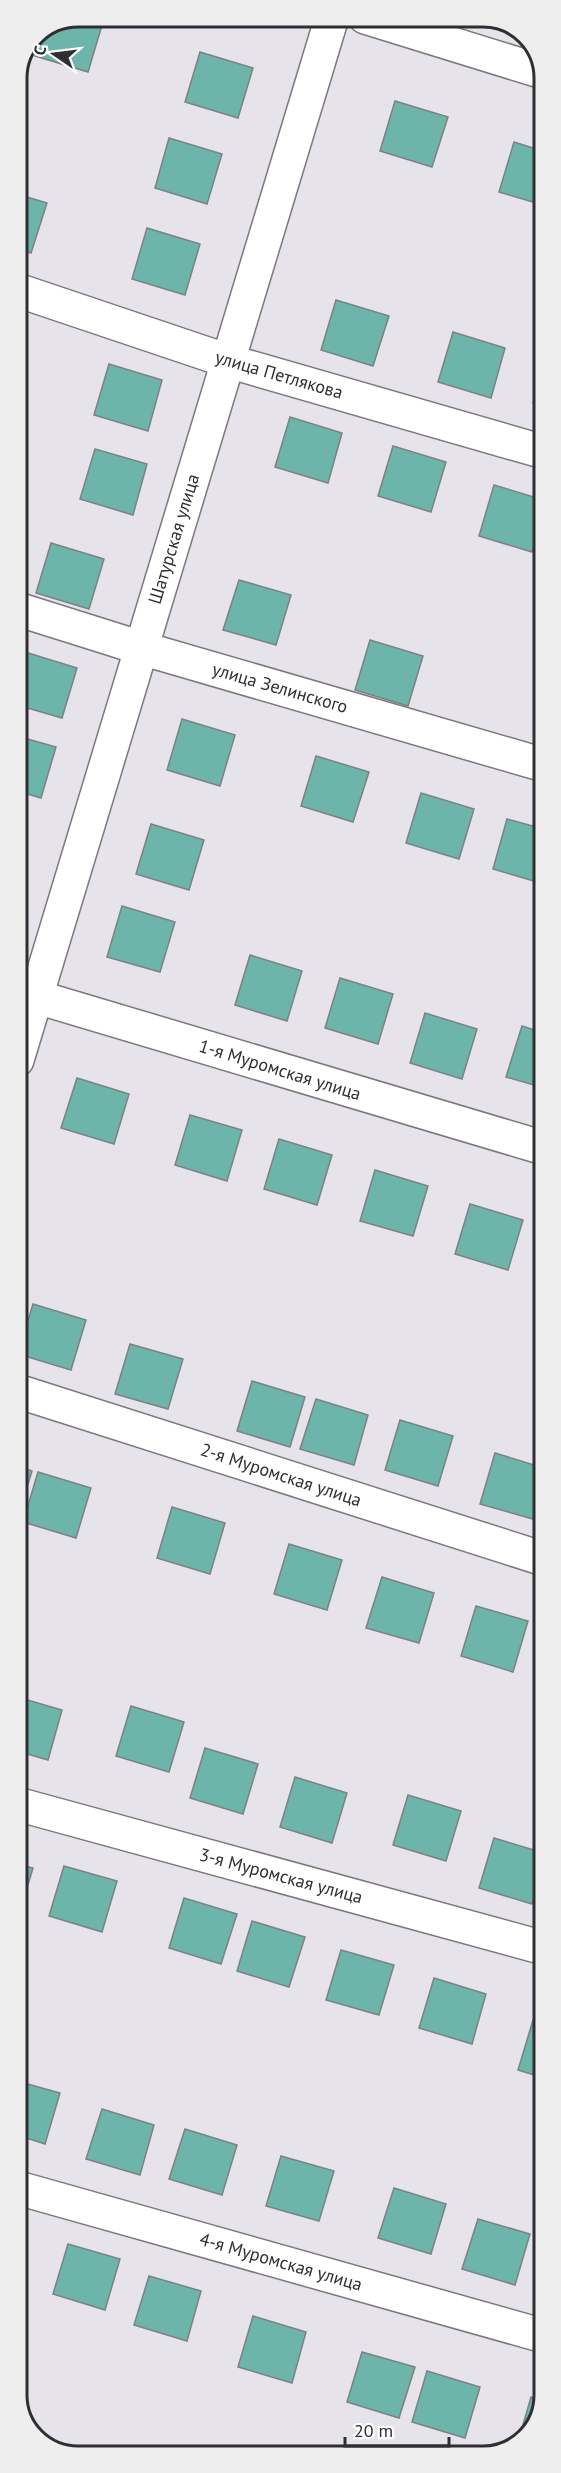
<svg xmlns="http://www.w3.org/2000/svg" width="561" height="2473" font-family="'PT Sans',sans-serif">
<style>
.building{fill:#6db4aa;stroke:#7b8382;stroke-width:1.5}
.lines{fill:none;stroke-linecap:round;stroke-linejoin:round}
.minor-casing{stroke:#7b787e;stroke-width:36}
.minor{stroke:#fff;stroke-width:33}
.labels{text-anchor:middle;stroke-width:4.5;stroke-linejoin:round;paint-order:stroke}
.street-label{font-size:18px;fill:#2f2e31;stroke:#fff}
.rim{fill:none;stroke:#2f2e31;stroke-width:3}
</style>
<rect width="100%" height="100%" fill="#e6e3ea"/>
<g class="building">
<polygon points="78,16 103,22 88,72 35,56 43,31"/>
<polygon points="200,52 253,68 238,118 185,102"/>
<polygon points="395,101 448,117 432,167 380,151"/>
<polygon points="169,138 222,154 207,204 155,188"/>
<polygon points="514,142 543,151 543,205 499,192"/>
<polygon points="17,194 47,203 31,253 17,249"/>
<polygon points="147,228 200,244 185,295 132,279"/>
<polygon points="336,300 389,316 373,366 321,350"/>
<polygon points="453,332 505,348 491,398 438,382"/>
<polygon points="109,364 162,380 148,431 94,415"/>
<polygon points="544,368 544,406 533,403"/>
<polygon points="290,417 342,433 328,483 275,467"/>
<polygon points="393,446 446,462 431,512 378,496"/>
<polygon points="95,449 147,464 133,515 80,499"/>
<polygon points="494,485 544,500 544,512 532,552 479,536"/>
<polygon points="51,543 104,559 89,609 36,593"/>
<polygon points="239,580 291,595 276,645 223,630"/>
<polygon points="370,640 423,656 408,706 355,690"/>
<polygon points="25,652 77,668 62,718 17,705 17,679"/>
<polygon points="182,719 235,735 220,786 167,770"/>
<polygon points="17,736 56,747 41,798 17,791"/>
<polygon points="316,756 369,772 353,822 301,806"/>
<polygon points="421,793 474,809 459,859 406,843"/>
<polygon points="507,819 544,829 544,884 493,869"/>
<polygon points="151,824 204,840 189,890 136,874"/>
<polygon points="122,906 175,922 160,972 107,957"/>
<polygon points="250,955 302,971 287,1021 235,1005"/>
<polygon points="340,978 393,994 378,1044 325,1028"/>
<polygon points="425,1013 477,1029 462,1079 410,1063"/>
<polygon points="522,1026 544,1033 544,1088 506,1077"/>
<polygon points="77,1078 129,1094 114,1144 61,1128"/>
<polygon points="190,1115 242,1130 227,1181 175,1165"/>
<polygon points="279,1139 332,1155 317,1205 264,1189"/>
<polygon points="375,1170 428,1186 413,1236 360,1221"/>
<polygon points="470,1204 523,1220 508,1270 455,1254"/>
<polygon points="544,1248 544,1280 535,1277"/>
<polygon points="33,1304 86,1320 71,1370 18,1354"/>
<polygon points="130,1344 183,1359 168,1409 115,1394"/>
<polygon points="252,1381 305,1397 290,1447 237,1431"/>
<polygon points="316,1399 368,1415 354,1465 300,1449"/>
<polygon points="400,1420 453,1436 438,1486 385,1470"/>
<polygon points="495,1453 544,1468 544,1482 533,1519 480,1504"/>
<polygon points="17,1466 32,1471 17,1520"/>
<polygon points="38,1472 91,1488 76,1538 23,1522"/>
<polygon points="172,1507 225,1523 210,1574 157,1558"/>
<polygon points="289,1544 342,1560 327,1610 274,1594"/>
<polygon points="382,1577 434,1593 419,1643 366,1628"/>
<polygon points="476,1606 528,1621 513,1672 461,1656"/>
<polygon points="17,1697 62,1710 48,1760 17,1751"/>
<polygon points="131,1706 184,1722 169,1772 116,1756"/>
<polygon points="205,1748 258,1764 243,1814 190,1798"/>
<polygon points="295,1777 347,1793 332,1843 280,1827"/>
<polygon points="408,1795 461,1811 446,1861 393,1845"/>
<polygon points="494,1838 544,1853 544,1862 532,1904 479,1888"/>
<polygon points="17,1864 33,1868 18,1918 17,1918"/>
<polygon points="64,1866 117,1881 102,1932 49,1916"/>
<polygon points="184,1898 237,1914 221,1964 169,1948"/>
<polygon points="252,1921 305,1937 289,1987 237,1971"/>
<polygon points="341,1950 394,1965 379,2015 326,2000"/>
<polygon points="434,1978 486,1994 472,2044 419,2028"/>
<polygon points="533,2020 544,2023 544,2078 518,2070"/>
<polygon points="17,2081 60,2093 45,2144 17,2135"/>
<polygon points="102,2109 154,2125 140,2175 86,2159"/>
<polygon points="185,2129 237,2145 222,2195 169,2179"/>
<polygon points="281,2156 334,2171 319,2221 266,2206"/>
<polygon points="394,2188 446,2204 431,2254 378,2238"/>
<polygon points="478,2219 530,2234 515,2285 462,2269"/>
<polygon points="68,2244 120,2259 105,2310 53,2294"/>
<polygon points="149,2276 201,2291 187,2341 134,2325"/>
<polygon points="253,2316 306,2332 292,2383 238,2367"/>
<polygon points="362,2352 415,2367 399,2418 347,2402"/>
<polygon points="427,2371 480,2387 465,2438 412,2422"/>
<polygon points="531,2397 543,2401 530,2435 518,2442"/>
</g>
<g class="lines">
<g class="minor-casing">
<g id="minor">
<polyline points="365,17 543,72"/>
<polyline points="17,290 228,361 544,452"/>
<polyline points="17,609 141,648 544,765"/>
<polyline points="17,991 544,1148"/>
<polyline points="17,1060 332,17"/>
<polyline points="17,1391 544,1559"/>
<polyline points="17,1804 544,1948"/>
<polyline points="18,2188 544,2336"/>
</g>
</g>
<use href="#minor" class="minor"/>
</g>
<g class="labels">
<g class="street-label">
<text transform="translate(279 375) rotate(16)" y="6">улица Петлякова</text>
<text transform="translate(174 539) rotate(-73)" y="6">Шатурская улица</text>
<text transform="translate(280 688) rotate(16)" y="6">улица Зелинского</text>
<text transform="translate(280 1070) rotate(17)" y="6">1-я Муромская улица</text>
<text transform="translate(281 1475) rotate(18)" y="6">2-я Муромская улица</text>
<text transform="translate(281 1876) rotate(15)" y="6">3-я Муромская улица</text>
<text transform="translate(281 2262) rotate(16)" y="6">4-я Муромская улица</text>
</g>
</g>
<path d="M0 0H561V2473H0ZM78 27H483A51 51 0 0 1 534 78V2395A51 51 0 0 1 483 2446H78A51 51 0 0 1 27 2395V78A51 51 0 0 1 78 27Z" fill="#eeeeef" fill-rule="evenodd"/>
<path class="rim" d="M78 27H483A51 51 0 0 1 534 78V2395A51 51 0 0 1 483 2446H78A51 51 0 0 1 27 2395V78A51 51 0 0 1 78 27Z"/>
<g transform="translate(54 54) rotate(284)" stroke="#ffffff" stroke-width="4.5" paint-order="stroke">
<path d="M0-4.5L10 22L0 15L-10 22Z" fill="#2f2e31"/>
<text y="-9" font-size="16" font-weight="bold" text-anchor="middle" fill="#2f2e31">С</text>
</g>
<path d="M345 2437v9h104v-9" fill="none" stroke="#2f2e31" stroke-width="3"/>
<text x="354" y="2437" font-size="18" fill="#2f2e31" stroke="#ffffff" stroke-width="4.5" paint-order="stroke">20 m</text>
</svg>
